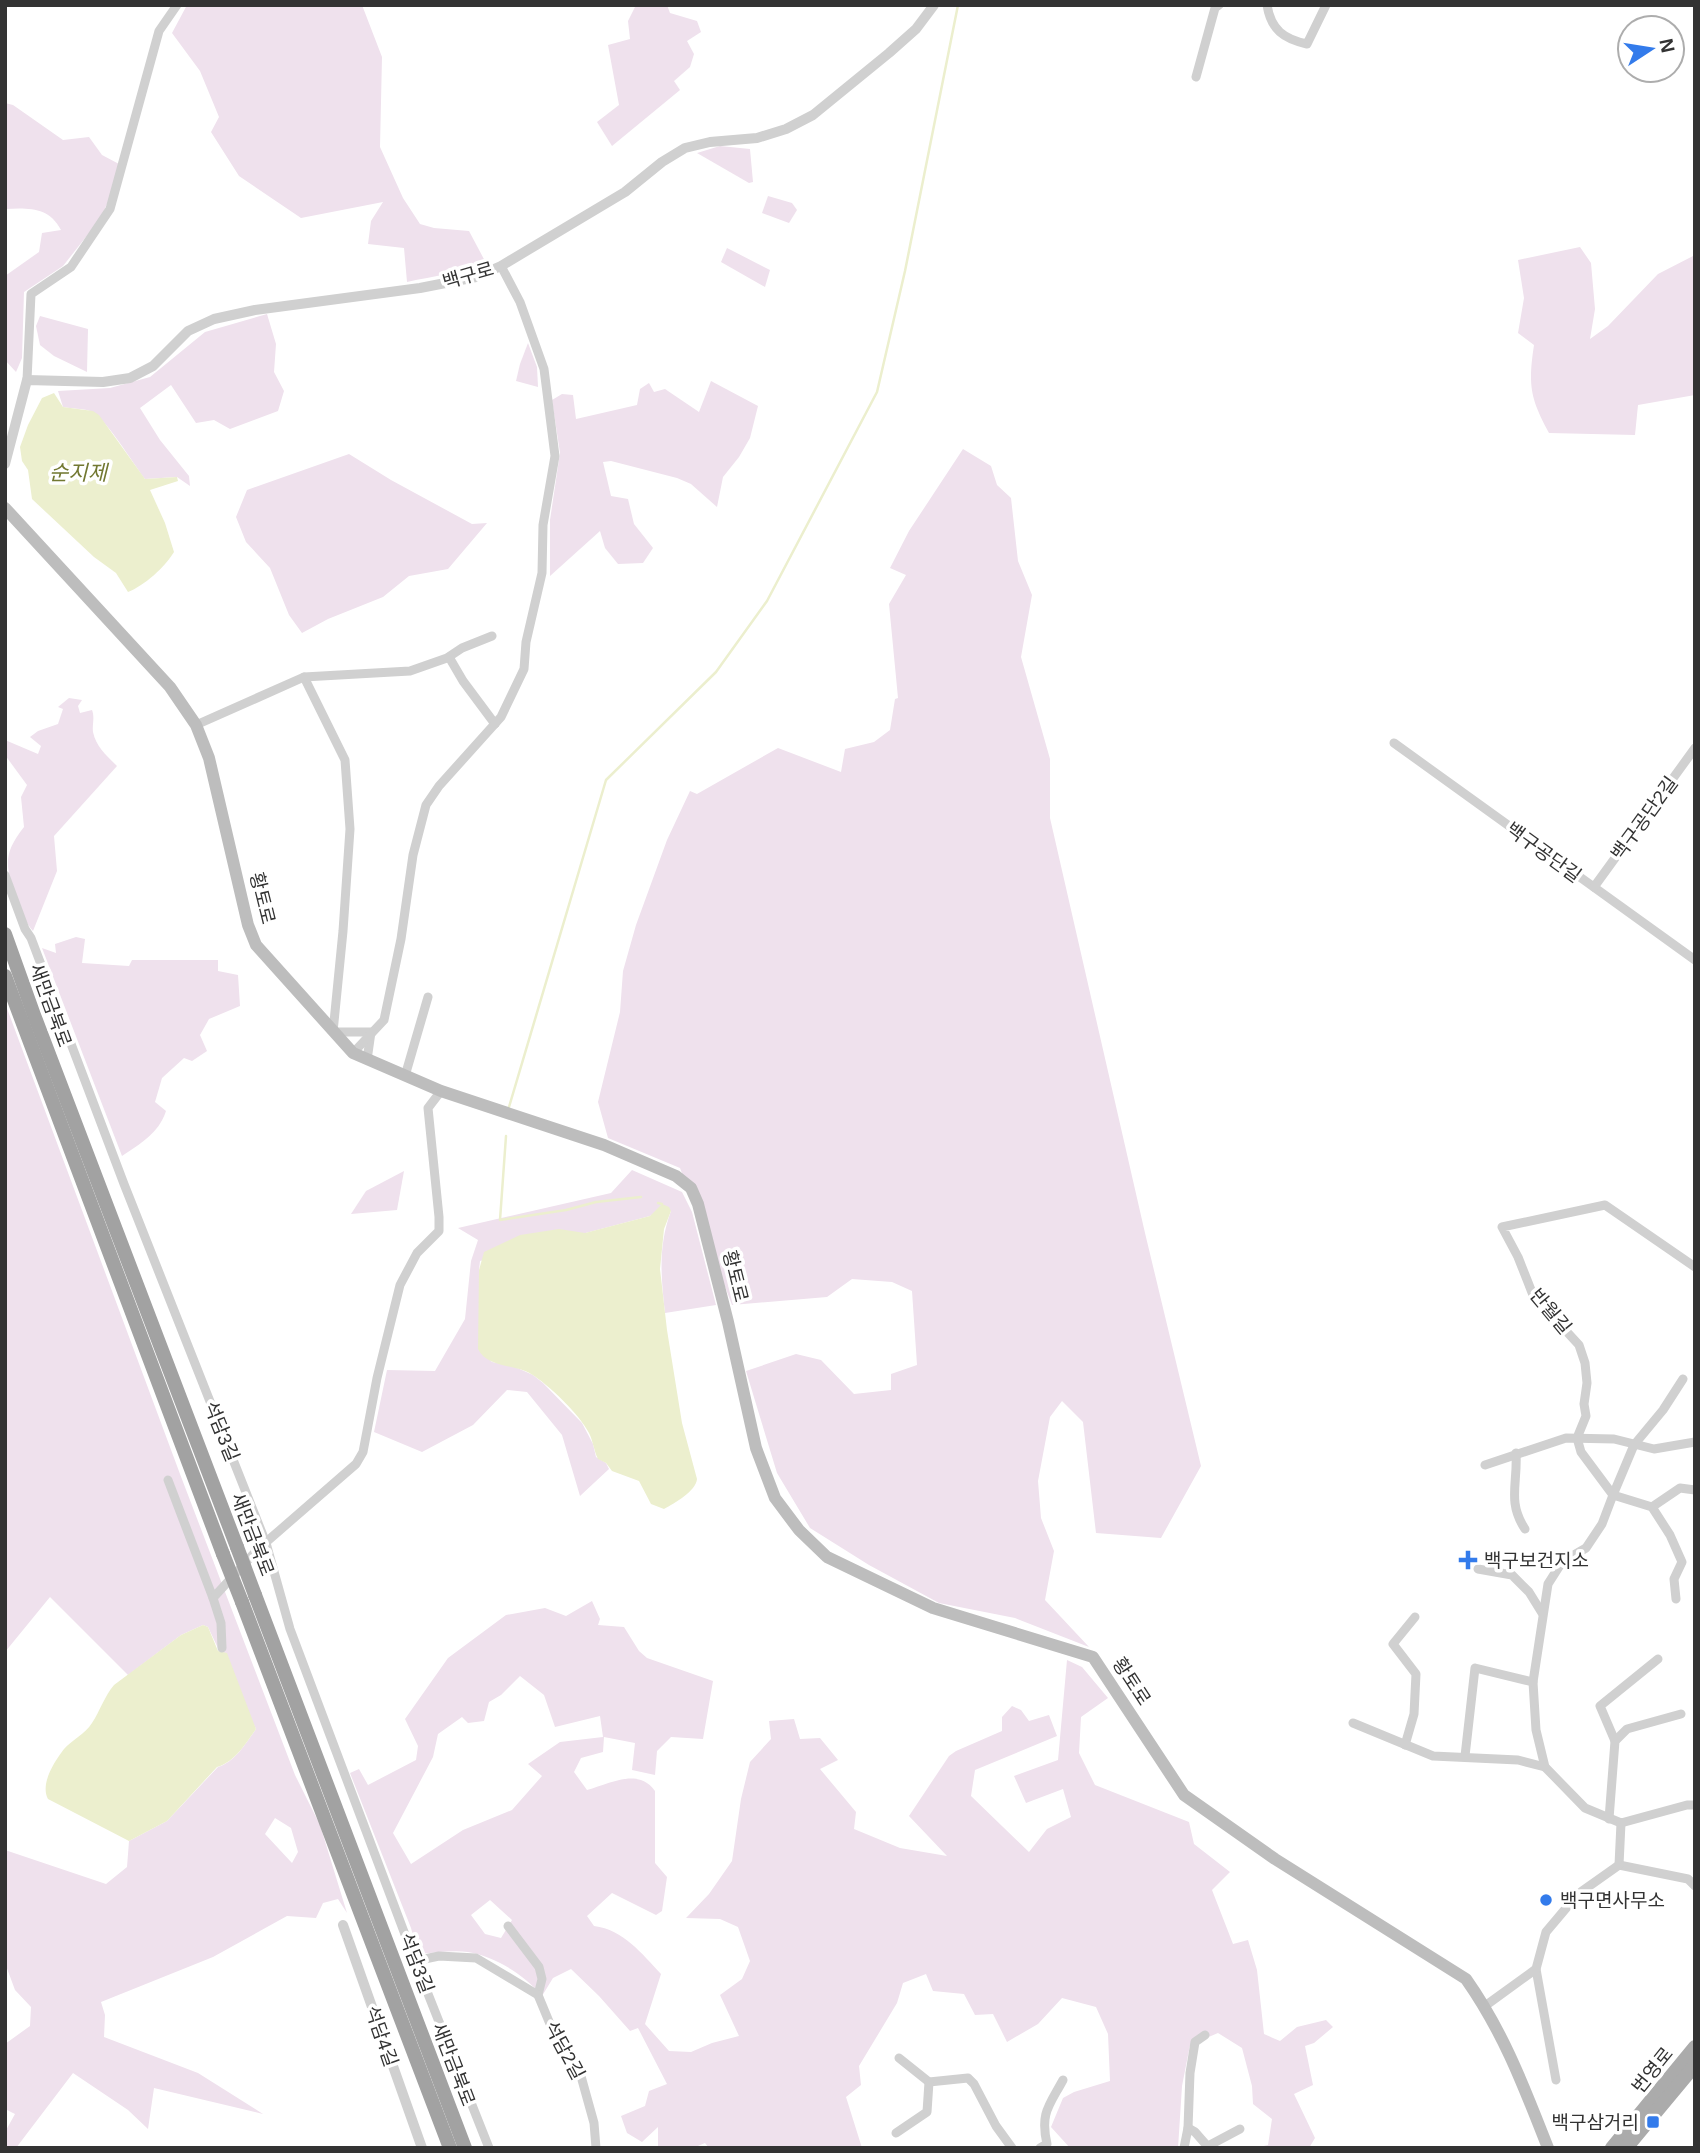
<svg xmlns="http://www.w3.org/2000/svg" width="1700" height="2153" font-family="Arial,'Noto Sans KR',sans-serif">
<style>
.green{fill:#efe1ed;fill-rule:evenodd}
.water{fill:#ecefce}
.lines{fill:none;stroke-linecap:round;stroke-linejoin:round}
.stream{stroke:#ecefce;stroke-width:2.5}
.minor{stroke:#d0d0d0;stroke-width:9}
.tertiary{stroke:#d0d0d0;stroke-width:10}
.secondary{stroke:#bdbdbd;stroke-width:12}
.primary{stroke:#ababab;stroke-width:14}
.trunk{stroke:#a2a2a2;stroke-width:14}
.trunk-bridge{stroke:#a2a2a2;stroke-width:14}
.poi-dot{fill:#337beb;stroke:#fff;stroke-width:2.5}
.labels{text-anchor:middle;stroke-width:7;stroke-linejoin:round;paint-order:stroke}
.street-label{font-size:19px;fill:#333;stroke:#fff}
.poi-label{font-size:19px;fill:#333;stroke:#fff;text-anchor:start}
.water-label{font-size:21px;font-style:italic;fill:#727831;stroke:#fff}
</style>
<rect width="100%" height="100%" fill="#fff"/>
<g class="green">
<path d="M187 5H362L382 57 380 147 403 198 420 224 434 228 469 231 486 263C460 273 434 276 407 282L404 248 368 244 371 221 383 202 301 218 239 176 211 132 219 117 200 71 172 33Z"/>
<polygon points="636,5 667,5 670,13 697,21 701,32 687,41 694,54 690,67 674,81 680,90 612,146 597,122 619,105 608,45 630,39 628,21"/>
<path d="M5 103 13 105 63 140 89 137 102 155 119 164 108 202 100 219 63 266 24 292 22 358 16 372 5 360V276L39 252 42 233 61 230C49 207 29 208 5 209Z"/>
<polygon points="720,146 750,149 753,182 749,183 697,153"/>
<polygon points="768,196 792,203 797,210 789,223 762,213"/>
<path d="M1580 247 1591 263 1595 309 1590 339 1608 326 1658 274 1695 255V395L1638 405 1635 435 1549 433C1530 398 1528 385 1534 345L1518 333 1524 298 1518 260Z"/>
<polygon points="727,248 770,270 765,287 721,262"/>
<path d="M267 314 276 344 274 372 284 391 278 411 230 429 214 420 196 423 171 385 140 408 160 440 189 476 190 486 177 477 145 479C134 465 104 415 90 411 82 408 72 409 63 407L58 391 110 388 150 377 205 332Z"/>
<polygon points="40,316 88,329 87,372 54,356 40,345 36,326"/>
<polygon points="528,343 537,367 538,387 516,381 520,364"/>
<polygon points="711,381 758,406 750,438 739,457 723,477 717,507 691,484 677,478 611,461 603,462 611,496 628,499 634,524 653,548 643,563 618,564 605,548 600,531 550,576 550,520 560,453 552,400 562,394 573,395 576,419 637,405 640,389 649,383 654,392 665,389 699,412"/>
<polygon points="963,449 991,466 997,485 1011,498 1018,561 1032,595 1021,657 1050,759 1050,818 1145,1233 1201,1466 1161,1538 1096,1533 1083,1422 1062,1401 1050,1417 1038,1481 1041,1518 1054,1551 1045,1600 1089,1647 1015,1618 939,1603 869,1565 810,1528 777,1473 746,1371 796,1354 821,1360 854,1394 891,1390 891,1374 917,1365 912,1291 892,1282 852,1279 827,1297 732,1305 680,1168 608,1138 598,1102 620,1012 623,971 636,925 667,840 690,791 697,794 778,748 841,772 845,749 874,742 890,730 895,699 898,698 889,604 906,575 890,568 909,531"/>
<polygon points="349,454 391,480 472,524 487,523 448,569 409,576 383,597 328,619 302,633 289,615 270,568 246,542 236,517 247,490"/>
<path d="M69 698 82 700 78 706 80 713 92 710C95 718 92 724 93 732 96 747 107 756 117 766L54 836 57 871 33 931C24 921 21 910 16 897 5 865 3 854 24 827L21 797 27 785 5 755V740L38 754 41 746 30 737 38 731 58 724 63 709 58 707Z"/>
<path d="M76 937 85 939 82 963 129 966 132 960H218V971L238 975 240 1006 209 1019 200 1035 207 1051 192 1061 184 1058 162 1078 155 1102 166 1111C159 1133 140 1144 122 1156L42 948 56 953 55 944Z"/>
<path d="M5 1003 180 1474 295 1775 320 1825 347 1913 338 1899 323 1903 316 1918 287 1916 213 1957 101 2002 105 2015 104 2037 198 2073 263 2114 154 2088 148 2129 128 2110 73 2073 16 2148H5V2132L15 2114 5 2109V2044L30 2026 31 2007 15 1990 5 1963V1850L106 1884 127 1867 129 1841 167 1821 218 1767C235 1762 246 1743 256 1729L208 1627 203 1625 181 1635 128 1675 50 1597 5 1652ZM275 1818 291 1828 298 1852 292 1863 265 1834Z"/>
<path d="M632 1170 682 1192 692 1212 716 1305 665 1313C661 1277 658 1246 671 1211L655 1213 650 1216 480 1261 479 1270V1350L492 1362 513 1366 533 1375 543 1383 582 1423 593 1444 596 1457 606 1463 609 1469 580 1496 562 1435 527 1392 507 1390 473 1425 422 1452 374 1432 387 1370 435 1371 465 1319 471 1261 478 1240 458 1228 611 1193Z"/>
<polygon points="404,1171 397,1210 351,1214 366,1191"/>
<path d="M592 1601 600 1619 598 1625 624 1627 639 1651 647 1658 713 1681 703 1739 671 1737 657 1751 655 1775 632 1770 635 1743 604 1737 603 1752 581 1758 574 1772 587 1790C610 1784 638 1767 655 1791V1863L667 1877 662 1911 656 1915 612 1893 587 1916 594 1926C624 1930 641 1953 661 1974L645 2024 669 2051 691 2052 712 2043 739 2036 720 1995 742 1979 750 1961 738 1927 720 1919 686 1918 709 1894 732 1861 741 1799 750 1762 771 1739 769 1721 794 1719 800 1739 820 1738 838 1760 820 1769 856 1812 854 1829 900 1848 947 1856 909 1816 949 1756 956 1751 1002 1731V1717L1012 1706 1021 1710 1029 1721 1049 1715 1057 1736 975 1770 971 1796 1029 1852 1047 1829 1071 1817 1063 1789 1026 1803 1014 1776 1058 1760 1067 1660 1082 1667 1108 1698 1081 1717 1079 1753 1095 1785 1189 1822 1194 1844 1230 1872 1212 1890 1233 1944 1248 1940 1257 1970 1264 2034 1280 2041 1297 2027 1326 2020 1333 2027 1314 2043 1305 2046 1313 2085 1294 2094 1315 2138 1309 2148H1255L1268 2145 1272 2119 1253 2104 1252 2086 1242 2048 1218 2033 1190 2045 1182 2086 1178 2148H1070L1051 2127 1063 2098 1074 2092 1110 2081 1108 2034 1096 2007 1062 1998 1038 2024 1007 2042 993 2014 975 2015 964 1994 933 1991 926 1974 903 1983 897 2003 859 2066 861 2085 846 2097 862 2148H709L705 2143 693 2148H661L658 2147V2127L642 2142 627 2133 621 2116 645 2106 649 2091 667 2084 638 2028 630 2031 599 1996 571 1969 553 1978 542 1996C525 1975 494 1956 468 1952 452 1950 434 1953 418 1954L411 1928 350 1773 359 1769 368 1785 416 1760 418 1746 405 1719 448 1658 506 1615 545 1608 566 1616ZM520 1676 544 1695 555 1727 600 1716 603 1737 560 1742 528 1764 542 1776 512 1810 463 1830 411 1864 393 1833 433 1757 438 1734 462 1717 468 1723 484 1721 489 1702 501 1695ZM490 1900 512 1920 501 1938 485 1934 471 1915Z"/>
</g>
<g class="water">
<path d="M54 393 63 407 93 411 99 415 145 479 177 477 178 481 150 490 165 523 174 552C165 567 144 586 128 592L116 573 94 557 32 499 28 470 22 461 20 447 28 425 42 398Z"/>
<path d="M662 1204 669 1207 671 1211 664 1229 660 1269 667 1330 682 1423 697 1479C696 1491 675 1503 664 1509L651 1504 639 1481 612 1471 606 1463 598 1459C594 1451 593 1441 589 1433 580 1415 548 1384 531 1374 515 1364 487 1368 478 1349L479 1270 484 1252 520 1235 559 1229 585 1233 650 1216Z"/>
<path d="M203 1625 208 1627 218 1651 227 1653 256 1729C246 1743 235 1762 217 1767L167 1821 129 1841 48 1799C40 1784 54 1762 64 1749 72 1740 85 1734 92 1723 100 1711 104 1697 114 1685L181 1635Z"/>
</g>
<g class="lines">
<g class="stream">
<polyline points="509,1107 606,780 716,672 767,601 877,392 905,271 958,5"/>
<polyline points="506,1136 500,1220 566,1210 596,1202 641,1197"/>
<polyline points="658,1203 662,1204"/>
</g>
<g class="minor">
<path d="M1267 5C1271 30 1284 39 1307 44L1326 5"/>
<polyline points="1196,77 1215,8 1219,5"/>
<polyline points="27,380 31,294 71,267 110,209 159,31 177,5"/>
<polyline points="449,657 463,681 495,724"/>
<polyline points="304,677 345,760 350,829 343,931 333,1032 371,1032 367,1060"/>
<polyline points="196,725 304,677 410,671 447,658 462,648 492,636"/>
<polyline points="1394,743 1695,960"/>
<polyline points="5,875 25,929 31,938 124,1184 266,1543 290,1629 415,1961 489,2148"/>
<polyline points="1594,887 1695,748"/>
<polyline points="353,1053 384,1020 401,939 413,855 426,805 439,786 501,717 524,669 526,642 542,573 543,525 555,456 544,369 520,302 501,266"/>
<polyline points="405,1076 428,997"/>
<polyline points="1695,1267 1605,1205 1502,1227 1518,1257 1533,1295 1579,1345 1585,1363 1587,1383 1584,1404 1586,1416 1577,1438 1581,1452 1613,1495 1602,1524 1586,1548 1562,1562 1548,1584 1533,1682 1536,1730 1545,1767 1585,1808 1621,1823 1687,1805 1695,1805"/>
<path d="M1516 1453C1518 1483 1507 1502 1525 1529"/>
<polyline points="1485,1465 1566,1438 1614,1439 1654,1449 1695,1442"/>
<polyline points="168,1480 213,1598 257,1550 356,1464 363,1452 377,1378 400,1285 417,1253 439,1231 439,1217 428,1108 441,1091"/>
<polyline points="1652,1507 1680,1488 1695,1490"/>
<polyline points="1478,1569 1512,1575 1529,1592 1542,1613"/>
<polyline points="213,1598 221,1623 222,1648"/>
<polyline points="1676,1599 1674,1579 1682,1562 1670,1535 1652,1507 1613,1495 1634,1445 1663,1410 1683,1379"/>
<polyline points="1353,1723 1433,1756 1518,1760 1545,1767"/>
<polyline points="1615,1741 1600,1706 1658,1659"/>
<polyline points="1405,1745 1414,1714 1416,1674 1393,1644 1415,1617"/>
<polyline points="1465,1756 1475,1668 1533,1682"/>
<polyline points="1609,1819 1615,1741 1627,1729 1681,1714"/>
<polyline points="1619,1865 1688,1879 1695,1886"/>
<polyline points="1619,1865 1621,1823"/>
<polyline points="508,1926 539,1967 542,1979 538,1995 555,2036 579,2069 594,2123 596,2148"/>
<polyline points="415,1961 439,1956 476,1958 538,1995"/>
<polyline points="1536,1969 1556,2080"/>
<polyline points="1485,2006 1536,1969 1546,1932 1578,1894 1619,1865"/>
<polyline points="899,2058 929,2082 968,2078 974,2084 996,2126 1012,2148"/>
<polyline points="1188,2128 1190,2073 1195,2042 1205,2035"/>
<polyline points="896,2133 927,2112 929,2082"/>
<polyline points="1208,2146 1240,2129"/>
<path d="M1040 2148 1047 2144C1040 2113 1049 2106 1063 2080"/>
<polyline points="1184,2148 1188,2128 1195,2132 1209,2148"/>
</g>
<g class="tertiary">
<polyline points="5,464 27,380 103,382 130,378 153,366 188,331 214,319 255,310 420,288 476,277 501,266 625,192 662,162 685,148 710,142 757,138 786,129 813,115 889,53 916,29 934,5"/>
<polyline points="343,1925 422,2148"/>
</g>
<path class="secondary" d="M5 508 170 687 196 725 209 758 248 925 256 945 353 1053 441 1091 604 1145 676 1176 691 1188 698 1204 728 1322 756 1448 775 1498 799 1530 827 1557 933 1608 1093 1657 1184 1795 1275 1859 1466 1979C1504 2033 1524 2087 1548 2148"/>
<g class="primary">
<polyline points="1612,2148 1695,2047"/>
<polyline points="1626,2148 1695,2065"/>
</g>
<g class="trunk">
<polyline points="5,934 34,1015 237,1547"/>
<polyline points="5,976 223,1554"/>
<polyline points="255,1595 465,2148"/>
<polyline points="242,1602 450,2148"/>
</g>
<g class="trunk-bridge">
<polyline points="237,1547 255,1595"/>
<polyline points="223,1554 242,1602"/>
</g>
</g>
<g class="poi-dot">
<path d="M1464.5 1549.5h7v7h7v7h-7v7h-7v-7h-7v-7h7z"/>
<circle cx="1546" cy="1900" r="7"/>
<rect x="1646" y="2115" width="14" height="14" rx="3.5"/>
</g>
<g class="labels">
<g class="street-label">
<text transform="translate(468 275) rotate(-16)" y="7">백구로</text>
<text transform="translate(1644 818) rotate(-54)" y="7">백구공단2길</text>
<text transform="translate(1544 852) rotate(36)" y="7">백구공단길</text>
<text transform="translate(263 898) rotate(76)" y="7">황토로</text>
<text transform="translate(51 1005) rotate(70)" y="7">새만금북로</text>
<text transform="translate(736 1276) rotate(76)" y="7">황토로</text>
<text transform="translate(1551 1311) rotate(50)" y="7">반월길</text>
<text transform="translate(222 1431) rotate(68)" y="7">석담3길</text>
<text transform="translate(253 1534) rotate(69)" y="7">새만금북로</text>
<text transform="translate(1132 1681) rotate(57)" y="7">황토로</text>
<text transform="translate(417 1963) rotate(69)" y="7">석담3길</text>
<text transform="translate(382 2036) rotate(71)" y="7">석담4길</text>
<text transform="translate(565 2050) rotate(62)" y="7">석담2길</text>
<text transform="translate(454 2064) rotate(69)" y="7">새만금북로</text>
<text transform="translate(1652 2070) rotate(-51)" y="7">번영로</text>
</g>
<g class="poi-label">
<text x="1484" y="1567">백구보건지소</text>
<text x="1560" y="1907">백구면사무소</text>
<text x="1639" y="2129" text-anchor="end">백구삼거리</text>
</g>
<g class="water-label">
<text x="78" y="480">순지제</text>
</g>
</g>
<rect width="1700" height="2153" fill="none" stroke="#333333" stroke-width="14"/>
<g transform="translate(1651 49) rotate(78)"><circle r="33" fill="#ffffff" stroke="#adadad" stroke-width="2"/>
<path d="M0-5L12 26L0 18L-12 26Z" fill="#337beb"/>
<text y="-10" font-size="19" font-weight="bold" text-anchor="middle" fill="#333333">N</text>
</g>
</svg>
